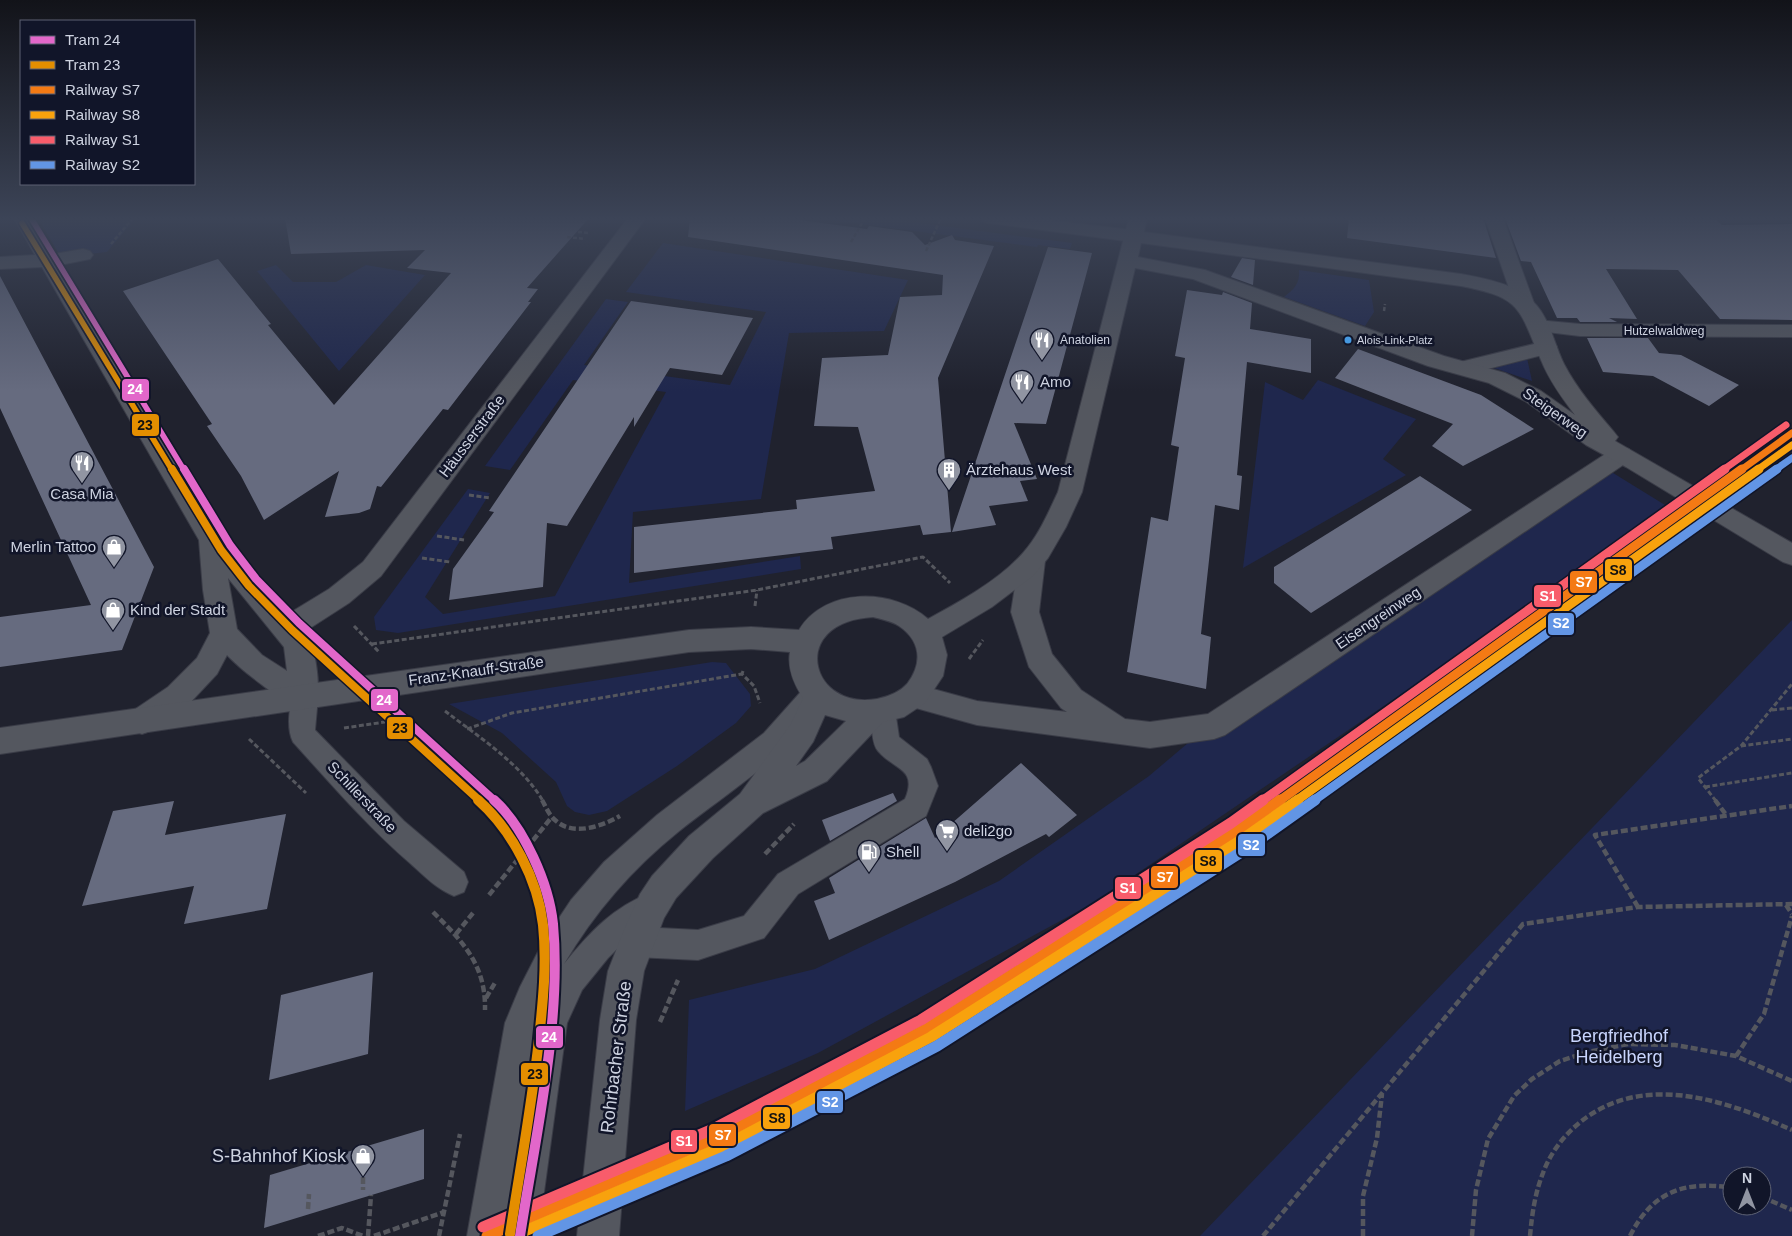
<svg xmlns="http://www.w3.org/2000/svg" width="1792" height="1236" font-family="Helvetica,sans-serif">
<style>
.green{fill:#1f274d;fill-rule:evenodd}
.building{fill:#666b7f}
.lines{fill:none;stroke-linecap:round;stroke-linejoin:round}
.lane-casing{stroke:#3a3c47;stroke-width:2}
.street-casing{stroke:#3a3c47;stroke-width:2}
.secondary-casing{stroke:#3a3c47;stroke-width:2}
.path-far2{stroke:#55575e;stroke-width:2.5;stroke-dasharray:4 2;stroke-linecap:butt}
.path-far1{stroke:#55575e;stroke-width:3;stroke-dasharray:5 2.5;stroke-linecap:butt}
.path{stroke:#55575e;stroke-width:4.5;stroke-dasharray:7 3;stroke-linecap:butt}
.lane{fill:#54575f;fill-rule:evenodd}
.street{fill:#54575f;fill-rule:evenodd}
.secondary{fill:#54575f;fill-rule:evenodd}
.rail-1-far2-casing{stroke:#111529;stroke-width:10}
.rail-1-far1-casing{stroke:#111529;stroke-width:12}
.rail-1-casing{stroke:#111529;stroke-width:15}
.rail-2-far2-casing{stroke:#111529;stroke-width:10}
.rail-2-far1-casing{stroke:#111529;stroke-width:12}
.rail-2-casing{stroke:#111529;stroke-width:15}
.rail-3-far2-casing{stroke:#111529;stroke-width:10}
.rail-3-far1-casing{stroke:#111529;stroke-width:12}
.rail-3-casing{stroke:#111529;stroke-width:15}
.rail-4-far2-casing{stroke:#111529;stroke-width:10}
.rail-4-far1-casing{stroke:#111529;stroke-width:12}
.rail-4-casing{stroke:#111529;stroke-width:15}
.rail-1-far2{stroke:#f47a14;stroke-width:7}
.rail-1-far1{stroke:#f47a14;stroke-width:9}
.rail-1{stroke:#f47a14;stroke-width:11}
.rail-2-far2{stroke:#f8a20d;stroke-width:7}
.rail-2-far1{stroke:#f8a20d;stroke-width:9}
.rail-2{stroke:#f8a20d;stroke-width:11}
.rail-3-far2{stroke:#f85c6b;stroke-width:7}
.rail-3-far1{stroke:#f85c6b;stroke-width:9}
.rail-3{stroke:#f85c6b;stroke-width:11}
.rail-4-far2{stroke:#6295e5;stroke-width:7}
.rail-4-far1{stroke:#6295e5;stroke-width:9}
.rail-4{stroke:#6295e5;stroke-width:11}
.tram-1-far2-casing{stroke:#111529;stroke-width:9}
.tram-1-far1-casing{stroke:#111529;stroke-width:11}
.tram-1-casing{stroke:#111529;stroke-width:14}
.tram-2-far2-casing{stroke:#111529;stroke-width:9}
.tram-2-far1-casing{stroke:#111529;stroke-width:11}
.tram-2-casing{stroke:#111529;stroke-width:14}
.tram-1-far2{stroke:#e267ca;stroke-width:5.5}
.tram-1-far1{stroke:#e267ca;stroke-width:8}
.tram-1{stroke:#e267ca;stroke-width:10}
.tram-2-far2{stroke:#e48e00;stroke-width:5.5}
.tram-2-far1{stroke:#e48e00;stroke-width:8}
.tram-2{stroke:#e48e00;stroke-width:10}
.bus-dot{fill:#4699e1;stroke:#111529;stroke-width:2}
.labels{text-anchor:middle;stroke-width:5;stroke-linejoin:round;paint-order:stroke}
.far-bus-label{font-size:11px;fill:#ced3e1;stroke:#111529;text-anchor:start}
.far-street-label{font-size:12px;fill:#ced3e1;stroke:#111529}
.far-poi-label{font-size:12px;fill:#ced3e1;stroke:#111529;text-anchor:start}
.poi-label{font-size:15px;fill:#ced3e1;stroke:#111529;text-anchor:start}
.street-label{font-size:15px;fill:#ced3e1;stroke:#111529}
.near-park-label{font-size:18px;fill:#c9d5fd;stroke:#111529}
.near-street-label{font-size:18px;fill:#ced3e1;stroke:#111529}
.near-poi-label{font-size:18px;fill:#ced3e1;stroke:#111529;text-anchor:end}
.line-badge{stroke:#111529;stroke-width:2}
.badge-label{font-size:14px;text-anchor:middle;font-weight:bold;fill:#fff}
.pale-badge-label{font-size:14px;text-anchor:middle;font-weight:bold;fill:#111}
</style>
<rect width="100%" height="100%" fill="#20222e"/>
<g class="green">
<polygon points="38,218 136,218 107,252 61,257"/>
<polygon points="814,218 882,218 1072,243 1070,249 1038,245 1037,247"/>
<polygon points="663,243 908,280 884,331 789,333 761,499 633,512 629,583 800,556 801,569 398,633 376,630 374,617 468,489 490,493 425,597 443,614 555,596 666,392 573,380 510,470 485,466 606,299 628,302 584,365 730,385 766,312 626,292"/>
<polygon points="276,265 293,282 336,282 366,265 425,275 339,371 257,271"/>
<path d="M1299 270 1369 280 1374 312 1365 326 1284 297C1294 289 1300 284 1299 270Z"/>
<polygon points="1527,358 1532,381 1491,367"/>
<polygon points="1318,380 1416,419 1383,459 1406,475 1243,568 1265,382 1303,400"/>
<polygon points="1605,468 1665,505 1447,663 1095,902 818,1053 685,1111 689,1000 815,969 999,881 1149,776 1214,721"/>
<path d="M1792 620V1236H1200ZM1732 1176H1762V1206H1732Z"/>
<polygon points="712,662 726,663 750,694 751,706 736,723 677,766 607,811 589,815 575,812 567,806 556,782 502,733 449,704"/>
</g>
<g class="building">
<polygon points="285,218 589,218 527,288 538,289 528,302 531,302 448,410 443,409 381,487 377,486 370,509 359,513 325,517 339,471 264,520 241,476 207,426 212,424 123,291 218,259 271,324 268,325 334,405 451,273 407,268 425,250 291,254"/>
<polygon points="690,218 784,218 867,229 869,226 912,232 925,245 952,235 955,240 994,246 938,378 951,532 923,535 920,525 831,537 833,549 634,573 634,527 797,509 796,500 875,491 858,427 814,426 822,358 888,355 900,297 942,295 943,275 688,237"/>
<polygon points="1349,218 1483,218 1496,258 1347,238"/>
<polygon points="1505,218 1714,218 1722,225 1792,224 1792,320 1720,319 1678,270 1606,269 1637,319 1609,318 1617,322 1580,322 1577,318 1557,318 1531,262 1521,261"/>
<polygon points="1048,247 1092,253 1046,424 1014,423 1037,479 1020,481 1028,501 989,506 996,525 952,532"/>
<polygon points="1242,258 1255,260 1253,285 1231,277"/>
<polygon points="0,276 154,567 122,650 0,667 0,617 91,605 0,408"/>
<polygon points="1187,290 1222,295 1223,292 1252,303 1250,329 1311,339 1311,373 1247,362 1237,475 1242,476 1239,510 1215,505 1201,634 1211,637 1206,689 1127,672 1151,517 1168,521 1179,447 1171,445 1185,358 1175,356"/>
<polygon points="631,301 753,318 722,375 670,368 634,427 634,417 567,526 547,523 543,587 449,600 453,569 494,512 489,511"/>
<polygon points="1587,338 1648,338 1659,353 1681,355 1739,385 1709,406 1653,376 1603,372"/>
<polygon points="1358,349 1481,395 1534,429 1463,466 1432,446 1453,424 1335,378"/>
<polygon points="1420,476 1472,510 1311,613 1274,583 1274,567"/>
<polygon points="1021,763 1077,815 1049,837 1046,834 955,882 829,940 814,901 835,893 829,878 926,818 935,838"/>
<polygon points="893,793 897,801 830,841 822,820"/>
<polygon points="174,801 165,835 286,814 267,909 184,924 194,886 82,906 113,811"/>
<polygon points="373,972 368,1054 269,1080 281,995"/>
<polygon points="424,1129 424,1179 264,1228 270,1175"/>
</g>
<g class="lines">
<g class="lane-casing">
<g id="lane">
<path d="M815 683 824 686 828 693C800 749 726 793 678 832 632 869 594 913 564 964 591 931 612 908 652 892L662 896 667 906 662 916 640 927 698 930 744 916 778 874 905 799C918 768 894 770 878 751 872 744 873 733 871 725 870 716 869 711 873 702L882 699 891 702 895 710 899 737 927 759 931 767 938 786 926 816 798 894 764 938 698 960 636 957 625 953 622 944 608 958 582 990 567 1023 538 1236H467L505 1023 520 987 543 942 571 900 604 862 657 815 764 733 806 686Z"/>
<path d="M305 687 314 690 318 697 315 730 404 821 464 872 468 882 464 892 454 896C437 889 424 876 411 864 368 827 331 784 293 742 286 728 289 703 296 690Z"/>
</g>
</g>
<g class="street-casing">
<g id="street">
<path d="M14 218H32L54 254 83 249 90 251 93 255 90 259 60 265 206 510 221 532 288 614 329 589 363 562 628 218H646L381 576 349 603 304 632C316 643 322 692 315 706 312 707 307 709 304 709 287 707 239 668 227 655L217 674 188 705 153 730 142 734 131 730 127 721 131 712 168 687 197 658 210 633 203 590 199 540 42 267 0 269V257L35 255ZM228 578 284 647 287 671 262 655 237 629Z"/>
<polygon points="980,218 1030,218 1133,230 1140,232 1142,236 1140,240 1133,242 989,223 983,222"/>
<polygon points="1485,218 1503,218 1534,303 1531,307 1524,309 1517,307 1514,303"/>
<polygon points="1537,320 1580,324 1792,325 1792,337 1580,336 1530,330 1527,326 1530,322"/>
<polygon points="1546,341 1554,342 1557,347 1554,352 1464,375 1456,373 1453,368 1456,363"/>
<polygon points="1621,447 1629,449 1633,455 1629,461 1225,735 1214,739 1150,748 977,725 905,705 900,696 905,687 915,684 977,701 1067,712 1061,708 1029,667 1011,612 1019,561 1023,554 1032,551 1041,554 1045,561 1039,612 1052,654 1081,690 1125,719 1150,722 1208,714 1613,449"/>
</g>
</g>
<g class="secondary-casing">
<path id="secondary" d="M1129 218H1147L1144 232 1461 274C1493 280 1529 286 1545 318 1553 333 1557 350 1564 364 1577 389 1596 411 1614 432L1618 437 1615 441 1792 543V565L1783 562 1626 467 1586 445 1525 401 1489 383 1428 366 1193 279 1135 268 1082 492 1066 527 1048 558 1033 576 992 607 942 637 947 655 943 676 925 703 904 717 883 722 827 781 763 813 713 858 676 898 664 918 644 971 636 1020 619 1236H577L600 1020 608 971 624 930 640 894 652 876 689 836 740 794 791 724 803 698C794 684 787 669 790 652L751 649 689 652 0 754V728L689 630 751 627 799 630C825 587 893 588 928 619 961 601 998 581 1023 553 1039 535 1048 513 1058 492ZM1141 243 1461 286C1523 298 1518 308 1541 360 1549 380 1562 398 1575 415L1541 391 1505 373 1444 356 1205 270 1138 257ZM873 617C881 619 892 621 899 626 921 641 923 663 907 684 900 692 887 697 877 699 810 711 787 622 873 617ZM825 715 846 721 805 761 796 766 813 742Z"/>
</g>
<g class="path-far2">
<polyline points="578,232 589,233"/>
<polyline points="567,237 585,239"/>
<polyline points="851,242 865,218"/>
<polyline points="111,244 133,218"/>
<polyline points="926,251 941,218"/>
<polyline points="1384,311 1385,304"/>
</g>
<g class="path-far1">
<polyline points="469,495 490,498"/>
<polyline points="437,536 464,540"/>
<polyline points="422,558 450,562"/>
<polyline points="755,606 757,590"/>
<polyline points="354,626 379,652"/>
<polyline points="372,644 757,590 923,557 950,583"/>
<polyline points="969,659 983,640"/>
<polyline points="743,671 742,674 754,686 760,703"/>
<polyline points="1772,710 1792,708"/>
<path d="M445 711C479 737 521 764 543 801"/>
<polyline points="344,728 412,718"/>
<polyline points="467,729 512,713 742,674"/>
<polyline points="249,739 306,793"/>
<polyline points="1741,746 1792,739"/>
<polyline points="1705,787 1792,773"/>
<polyline points="1716,801 1698,778 1741,746 1792,684"/>
</g>
<g class="path">
<path d="M542 800C546 807 549 815 555 820 573 837 602 826 620 816"/>
<polyline points="1715,800 1727,816"/>
<polyline points="765,854 794,824"/>
<polyline points="489,895 551,818"/>
<polyline points="1786,905 1792,914"/>
<polyline points="1638,907 1595,835 1792,806"/>
<path d="M433 912C463 942 486 965 485 1010"/>
<polyline points="456,934 473,913"/>
<polyline points="486,998 496,981"/>
<polyline points="660,1022 678,980"/>
<polyline points="1736,1056 1764,1014 1792,916"/>
<polyline points="363,1177 363,1190"/>
<polyline points="1762,1197 1792,1210"/>
<polyline points="308,1209 309,1194"/>
<polyline points="318,1236 342,1228 363,1236"/>
<polyline points="368,1236 371,1195"/>
<polyline points="374,1236 444,1212"/>
<polyline points="439,1236 460,1134"/>
<polyline points="1263,1236 1523,924 1638,907 1792,904"/>
<polyline points="1363,1236 1363,1196 1377,1138 1382,1094"/>
<polyline points="1472,1236 1476,1190 1488,1139 1514,1096 1532,1079 1560,1061 1588,1052 1628,1044 1675,1045 1736,1056 1792,1081"/>
<path d="M1530 1236C1532 1214 1535 1193 1543 1173 1551 1151 1567 1131 1587 1117 1650 1073 1729 1102 1792 1130"/>
<path d="M1630 1236C1652 1192 1684 1180 1732 1188"/>
</g>
<use href="#lane" class="lane"/>
<use href="#street" class="street"/>
<use href="#secondary" class="secondary"/>
<g class="rail-1-far2-casing">
<polyline id="rail-1-far2" points="1741,470 1792,433"/>
</g>
<g class="rail-1-far1-casing">
<polyline id="rail-1-far1" points="1279,801 1742,469"/>
</g>
<g class="rail-1-casing">
<polyline id="rail-1" points="487,1236 717,1138 926,1029 1237,831 1280,800"/>
</g>
<g class="rail-2-far2-casing">
<polyline id="rail-2-far2" points="1757,470 1792,445"/>
</g>
<g class="rail-2-far1-casing">
<polyline id="rail-2-far1" points="1296,801 1759,469"/>
</g>
<g class="rail-2-casing">
<polyline id="rail-2" points="513,1236 722,1147 931,1037 1243,839 1298,800"/>
</g>
<g class="rail-3-far2-casing">
<polyline id="rail-3-far2" points="1723,470 1786,425"/>
</g>
<g class="rail-3-far1-casing">
<polyline id="rail-3-far1" points="1262,801 1725,469"/>
</g>
<g class="rail-3-casing">
<polyline id="rail-3" points="483,1227 713,1129 921,1020 1231,823 1263,800"/>
</g>
<g class="rail-4-far2-casing">
<polyline id="rail-4-far2" points="1775,470 1792,458"/>
</g>
<g class="rail-4-far1-casing">
<polyline id="rail-4-far1" points="1313,801 1777,469"/>
</g>
<g class="rail-4-casing">
<polyline id="rail-4" points="538,1236 726,1156 937,1046 1249,847 1315,800"/>
</g>
<use href="#rail-1-far2" class="rail-1-far2"/>
<use href="#rail-1-far1" class="rail-1-far1"/>
<use href="#rail-1" class="rail-1"/>
<use href="#rail-2-far2" class="rail-2-far2"/>
<use href="#rail-2-far1" class="rail-2-far1"/>
<use href="#rail-2" class="rail-2"/>
<use href="#rail-3-far2" class="rail-3-far2"/>
<use href="#rail-3-far1" class="rail-3-far1"/>
<use href="#rail-3" class="rail-3"/>
<use href="#rail-4-far2" class="rail-4-far2"/>
<use href="#rail-4-far1" class="rail-4-far1"/>
<use href="#rail-4" class="rail-4"/>
<g class="tram-1-far2-casing">
<polyline id="tram-1-far2" points="31,218 184,470"/>
</g>
<g class="tram-1-far1-casing">
<polyline id="tram-1-far1" points="184,469 230,545 256,579 299,623 495,801"/>
</g>
<g class="tram-1-casing">
<path id="tram-1" d="M494 800C524 827 549 884 553 924 562 1022 535 1138 520 1236"/>
</g>
<g class="tram-2-far2-casing">
<polyline id="tram-2-far2" points="22,223 172,470"/>
</g>
<g class="tram-2-far1-casing">
<polyline id="tram-2-far1" points="172,469 221,550 249,586 292,630 480,801"/>
</g>
<g class="tram-2-casing">
<path id="tram-2" d="M478 800C512 830 538 880 543 925 547 963 543 1001 539 1039 532 1104 520 1169 510 1234"/>
</g>
<use href="#tram-1-far2" class="tram-1-far2"/>
<use href="#tram-1-far1" class="tram-1-far1"/>
<use href="#tram-1" class="tram-1"/>
<use href="#tram-2-far2" class="tram-2-far2"/>
<use href="#tram-2-far1" class="tram-2-far1"/>
<use href="#tram-2" class="tram-2"/>
</g>
<linearGradient id="sky" x2="0" y2="1"><stop stop-color="#121319"/><stop offset="0.56" stop-color="#3c4457"/><stop offset="1" stop-color="#3c4457" stop-opacity="0"/></linearGradient>
<rect width="1792" height="391" fill="url(#sky)"/>
<defs>
<g id="restaurant-pin" transform="scale(1.25)"><path d="M0 17L-7.5 6A9.5 9.5 0 1 1 7.5 6Z" fill="#9195a2" stroke="#111529"/><path d="M-5-6h1v4h1v-4h1v4h1v-4h1v5L-1.5 .5V6h-2V.5L-5-1ZM5-6V6H3V1.5H1.5Q1.5-4 5-6Z" fill="#fff"/></g>
<g id="building-pin" transform="scale(1.25)"><path d="M0 17L-7.5 6A9.5 9.5 0 1 1 7.5 6Z" fill="#9195a2" stroke="#111529"/><path d="M-4-6H4V6H1V3H-1V6H-4ZM-2.5-4.3h1.7v1.8h-1.7ZM.8-4.3h1.7v1.8H.8ZM-2.5-1h1.7V.8h-1.7ZM.8-1h1.7V.8H.8Z" fill="#fff"/></g>
<g id="shop-pin" transform="scale(1.25)"><path d="M0 17L-7.5 6A9.5 9.5 0 1 1 7.5 6Z" fill="#9195a2" stroke="#111529"/><path d="M-5-2.5h2.3a2.7 3.5 0 0 1 5.4 0H5L5.5 6h-11ZM-1.5-2.5h3a1.5 2.3 0 0 0-3 0Z" fill="#fff"/></g>
<g id="supermarket-pin" transform="scale(1.25)"><path d="M0 17L-7.5 6A9.5 9.5 0 1 1 7.5 6Z" fill="#9195a2" stroke="#111529"/><path d="M-6-5.5h2.5l.6 2H6L4.5 2H-2.5L-4.4-4H-6ZM-1.5 3.2a1.3 1.3 0 1 0 .1 0ZM3 3.2a1.3 1.3 0 1 0 .1 0Z" fill="#fff"/></g>
<g id="fuel-pin" transform="scale(1.25)"><path d="M0 17L-7.5 6A9.5 9.5 0 1 1 7.5 6Z" fill="#9195a2" stroke="#111529"/><path d="M-5.5-6h7V0h2V4h1.3V-2.5L3-4.5l.8-.8L6-3V5H2.5V1h-1V6h-7ZM-4.2-4.7v3.2H.2V-4.7Z" fill="#fff"/></g>
</defs>
<g fill-rule="evenodd">
<use href="#restaurant-pin" x="1042" y="340"/>
<use href="#restaurant-pin" x="1022" y="382"/>
<use href="#restaurant-pin" x="82" y="463"/>
<use href="#building-pin" x="949" y="470"/>
<use href="#shop-pin" x="114" y="547"/>
<use href="#shop-pin" x="113" y="610"/>
<use href="#supermarket-pin" x="947" y="831"/>
<use href="#fuel-pin" x="869" y="852"/>
<use href="#shop-pin" x="363" y="1156"/>
</g>
<circle class="bus-dot" cx="1348" cy="340" r="4.5"/>
<g class="labels">
<g class="far-bus-label">
<text x="1357" y="344">Alois-Link-Platz</text>
</g>
<g class="far-street-label">
<text x="1664" y="335">Hutzelwaldweg</text>
</g>
<g class="far-poi-label">
<text x="1060" y="344">Anatolien</text>
</g>
<g class="poi-label">
<text x="1040" y="387">Amo</text>
<text x="966" y="475">Ärztehaus West</text>
<text x="82" y="499" text-anchor="middle">Casa Mia</text>
<text x="96" y="552" text-anchor="end">Merlin Tattoo</text>
<text x="130" y="615">Kind der Stadt</text>
<text x="964" y="836">deli2go</text>
<text x="886" y="857">Shell</text>
</g>
<g class="street-label">
<text transform="translate(1555 413) rotate(35)" y="5">Steigerweg</text>
<text transform="translate(472 436) rotate(-53)" y="5">Häusserstraße</text>
<text transform="translate(1378 618) rotate(-34)" y="5">Eisengreinweg</text>
<text transform="translate(476 671) rotate(-8)" y="5">Franz-Knauff-Straße</text>
<text transform="translate(362 797) rotate(46)" y="5">Schillerstraße</text>
</g>
<g class="near-park-label">
<text x="1619" y="1042">Bergfriedhof<tspan x="1619" dy="21">Heidelberg</tspan></text>
</g>
<g class="near-street-label">
<text transform="translate(616 1057) rotate(-83)" y="6">Rohrbacher Straße</text>
</g>
<g class="near-poi-label">
<text x="346" y="1162">S-Bahnhof Kiosk</text>
</g>
</g>
<g class="line-badge">
<rect x="121" y="378" width="29" height="24" rx="5" fill="#e267ca"/>
<rect x="131" y="413" width="29" height="24" rx="5" fill="#e48e00"/>
<rect x="1604" y="558" width="29" height="24" rx="5" fill="#f8a20d"/>
<rect x="1569" y="570" width="29" height="24" rx="5" fill="#f47a14"/>
<rect x="1533" y="584" width="29" height="24" rx="5" fill="#f85c6b"/>
<rect x="1547" y="612" width="28" height="24" rx="5" fill="#6295e5"/>
<rect x="370" y="688" width="29" height="24" rx="5" fill="#e267ca"/>
<rect x="386" y="716" width="28" height="24" rx="5" fill="#e48e00"/>
<rect x="1237" y="833" width="29" height="24" rx="5" fill="#6295e5"/>
<rect x="1194" y="849" width="29" height="24" rx="5" fill="#f8a20d"/>
<rect x="1150" y="865" width="29" height="24" rx="5" fill="#f47a14"/>
<rect x="1114" y="876" width="28" height="24" rx="5" fill="#f85c6b"/>
<rect x="535" y="1025" width="29" height="24" rx="5" fill="#e267ca"/>
<rect x="520" y="1062" width="29" height="24" rx="5" fill="#e48e00"/>
<rect x="816" y="1090" width="28" height="24" rx="5" fill="#6295e5"/>
<rect x="762" y="1106" width="29" height="24" rx="5" fill="#f8a20d"/>
<rect x="708" y="1123" width="29" height="24" rx="5" fill="#f47a14"/>
<rect x="670" y="1129" width="28" height="24" rx="5" fill="#f85c6b"/>
</g>
<g class="badge-label">
<text x="135" y="394">24</text>
<text x="1584" y="587">S7</text>
<text x="1548" y="601">S1</text>
<text x="1561" y="628">S2</text>
<text x="384" y="705">24</text>
<text x="1251" y="850">S2</text>
<text x="1165" y="882">S7</text>
<text x="1128" y="893">S1</text>
<text x="549" y="1042">24</text>
<text x="830" y="1107">S2</text>
<text x="723" y="1140">S7</text>
<text x="684" y="1146">S1</text>
</g>
<g class="pale-badge-label">
<text x="145" y="430">23</text>
<text x="1618" y="575">S8</text>
<text x="400" y="733">23</text>
<text x="1208" y="866">S8</text>
<text x="535" y="1079">23</text>
<text x="777" y="1123">S8</text>
</g>
<rect x="20" y="20" width="175" height="165" fill="#111529" stroke="#5d6173"/>
<rect x="30" y="36" width="25" height="8" fill="#e267ca" stroke="#5d6173"/>
<text x="65" y="45" font-size="15" fill="#ced3e1">Tram 24</text>
<rect x="30" y="61" width="25" height="8" fill="#e48e00" stroke="#5d6173"/>
<text x="65" y="70" font-size="15" fill="#ced3e1">Tram 23</text>
<rect x="30" y="86" width="25" height="8" fill="#f47a14" stroke="#5d6173"/>
<text x="65" y="95" font-size="15" fill="#ced3e1">Railway S7</text>
<rect x="30" y="111" width="25" height="8" fill="#f8a20d" stroke="#5d6173"/>
<text x="65" y="120" font-size="15" fill="#ced3e1">Railway S8</text>
<rect x="30" y="136" width="25" height="8" fill="#f85c6b" stroke="#5d6173"/>
<text x="65" y="145" font-size="15" fill="#ced3e1">Railway S1</text>
<rect x="30" y="161" width="25" height="8" fill="#6295e5" stroke="#5d6173"/>
<text x="65" y="170" font-size="15" fill="#ced3e1">Railway S2</text>
<g transform="translate(1747 1191)"><circle r="24" fill="#111529" stroke="#5d6173"/>
<path d="M0-4L9 19L0 12L-9 19Z" fill="#9195a2"/>
<text y="-8" font-size="14" font-weight="bold" text-anchor="middle" fill="#ced3e1">N</text>
</g>
</svg>
